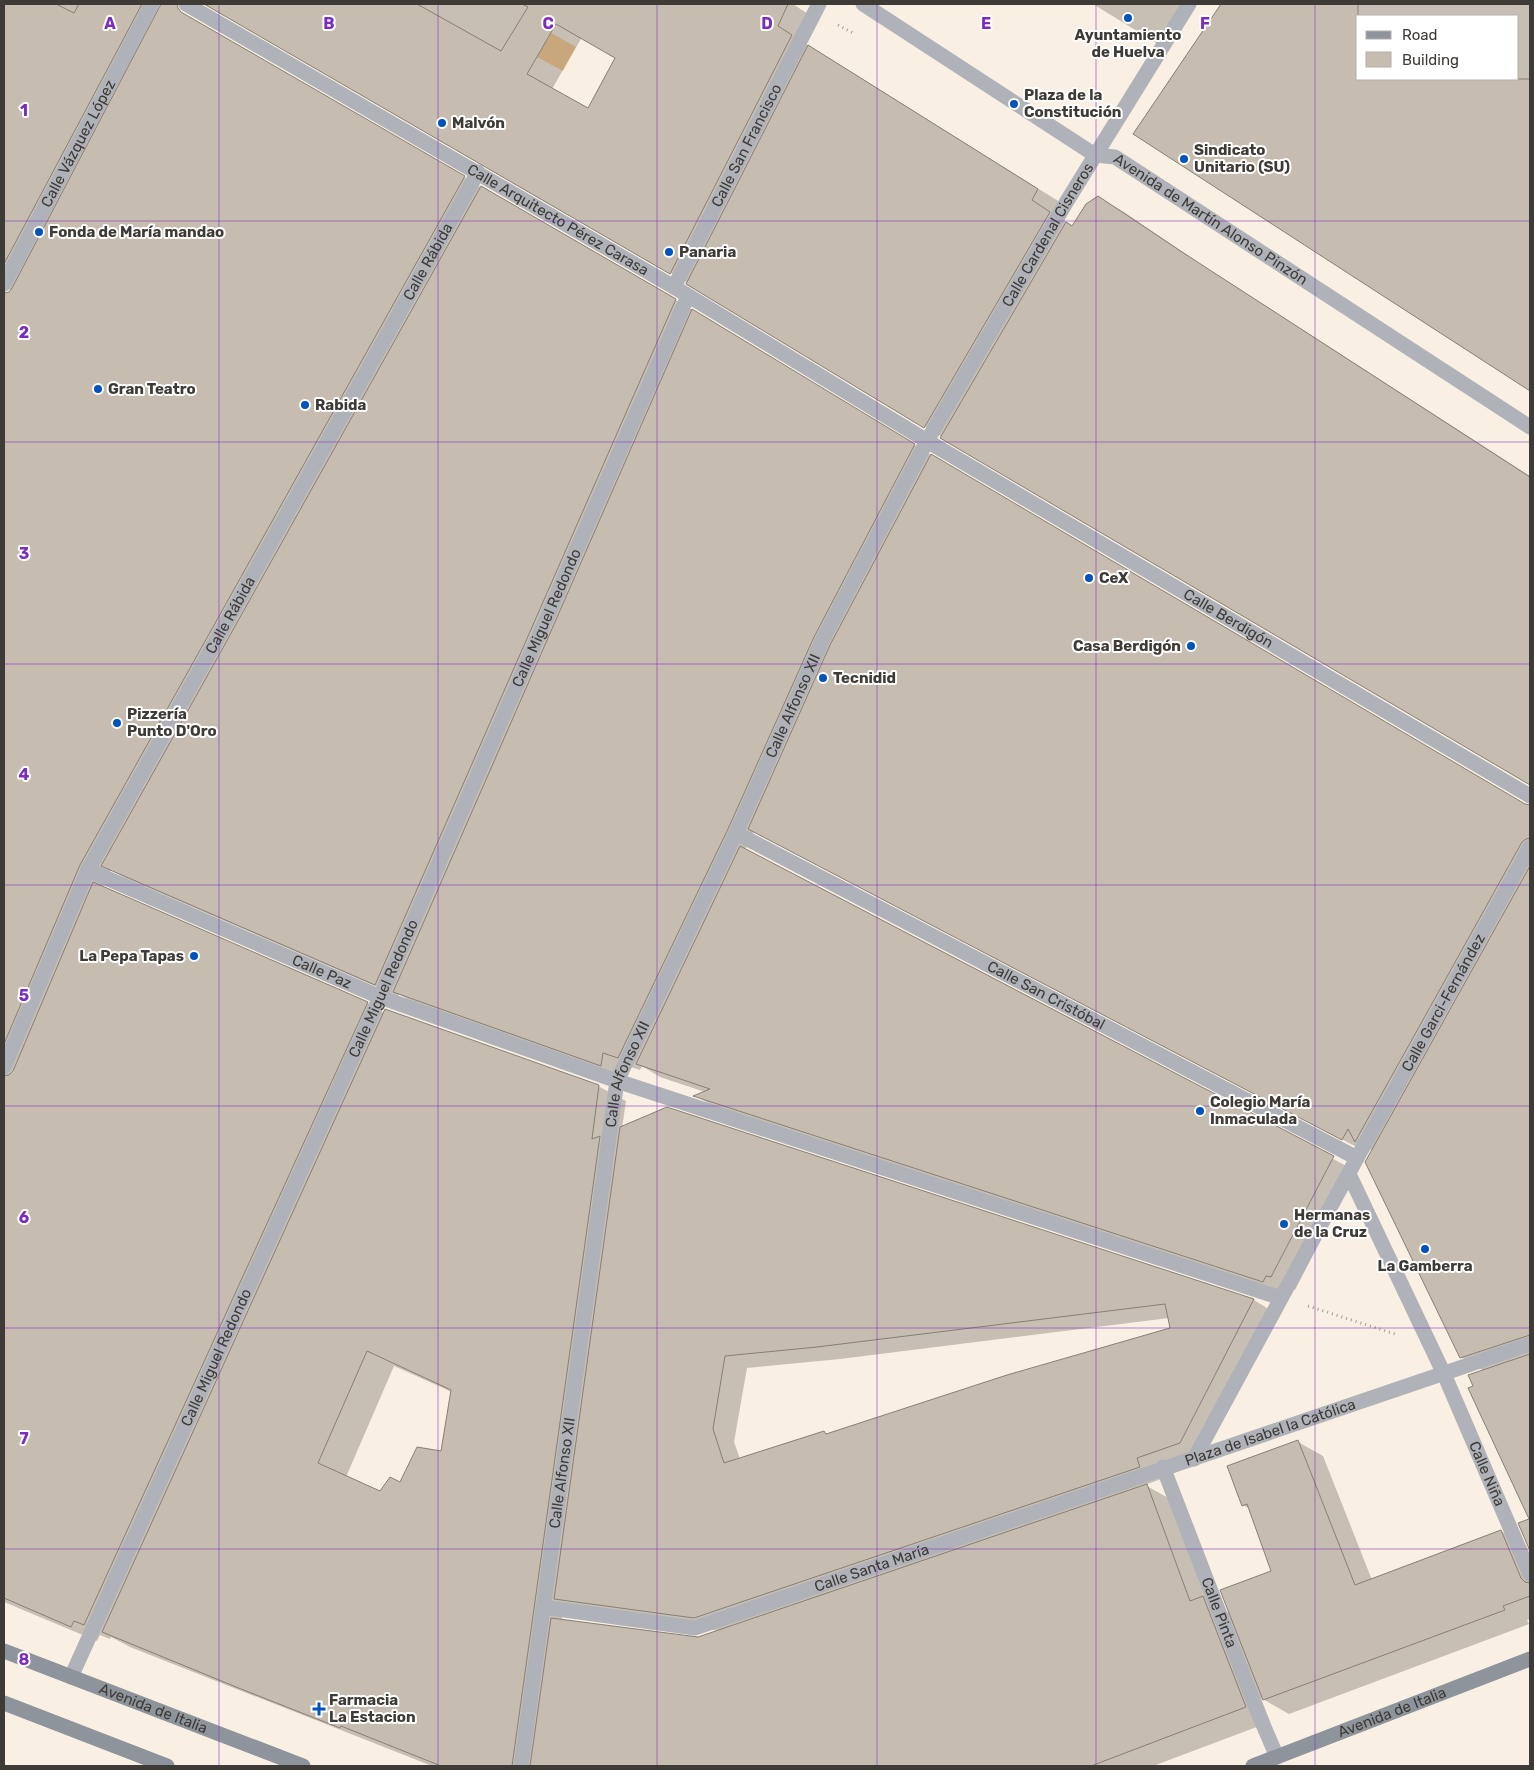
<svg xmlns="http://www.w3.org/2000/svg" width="1534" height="1770" font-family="Rubik,sans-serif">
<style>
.water{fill:#f9d19a}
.shadow{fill:#0003;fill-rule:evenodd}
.building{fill:#c6bcb0;stroke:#887f74;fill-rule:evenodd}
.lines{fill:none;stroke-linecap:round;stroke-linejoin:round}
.path{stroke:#a49c93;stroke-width:3;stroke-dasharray:1 4;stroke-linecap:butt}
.street{stroke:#afb2b8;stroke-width:15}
.secondary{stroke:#8e949c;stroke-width:15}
.grid{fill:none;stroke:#7b2cbf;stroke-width:1;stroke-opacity:0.55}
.poi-dot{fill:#0053bc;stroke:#fff;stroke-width:2}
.labels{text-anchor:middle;stroke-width:4;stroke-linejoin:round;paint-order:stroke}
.poi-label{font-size:15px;font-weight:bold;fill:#3e3a35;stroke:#fff;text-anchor:start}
.street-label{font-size:15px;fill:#3e3a35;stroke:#fff}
.grid-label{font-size:16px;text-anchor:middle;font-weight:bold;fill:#7b2cbf;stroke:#fff;stroke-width:4;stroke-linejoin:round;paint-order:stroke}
</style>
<rect width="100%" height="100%" fill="#f9efe2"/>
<polygon class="water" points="537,25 576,47 563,71 524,50"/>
<g class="shadow">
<path d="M4 4H156L166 20 188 17 698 313 936 458 1530 829V1518L1470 1389 1475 1387 1484 1371 1461 1357 1373 1151 1370 1149 1368 1153 754 831 745 850 1356 1171 1295 1290 1290 1288 1286 1295 718 1109 696 1096 705 1092 660 1077 642 1066 640 1070 625 1065 623 1077 416 1004 399 994 398 996 125 878 111 870 102 888 367 1003 384 1013 598 1086 626 1101 622 1128 667 1108 1254 1300 1275 1313 1202 1455 1161 1479 1145 1485 1172 1500 1210 1602 1231 1614 1273 1572 1250 1509 1243 1505 1298 1442 1323 1456 1372 1580 1501 1531 1526 1546 1530 1555V1619L1527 1620 1529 1624 1289 1714 1261 1698 1270 1722 1153 1766H432L130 1647 111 1637 110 1639 100 1635 97 1641 4 1602V321L19 295 4 286ZM1169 1318 1171 1328 828 1435 824 1432 740 1459 734 1442 747 1368 840 1359ZM394 1366 452 1392 442 1453 400 1483 381 1492 346 1477ZM564 1603 577 1611 720 1631 698 1638 562 1620Z"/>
<path d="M204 4H793L808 14 803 42 1063 204 1056 215 1073 226 1098 197 1124 212 1208 269 1530 476V784L942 437 688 283 488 166ZM582 37 617 58 589 110 552 89Z"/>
<polygon points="1093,4 1194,4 1166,49"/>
<path d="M1222 4H1530V389L1135 134ZM1358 16H1518V79H1358Z"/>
</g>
<g class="building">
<polygon points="4,4 56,4 74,13 79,4 142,4 4,264"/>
<polygon points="161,4 177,4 178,8 181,12 465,176 80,865 4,1044 4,293 9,292 12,288"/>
<path d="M204 4H417L501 51 528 7 522 4H788L778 26 792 35 670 274ZM556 24 615 58 588 108 527 74Z"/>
<polygon points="1221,4 1358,4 1358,79 1530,79 1530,391 1133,134"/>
<polygon points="808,45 1038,189 1032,200 1050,212 924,428 686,284"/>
<polygon points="481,186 676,299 375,985 101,866"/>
<polygon points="1098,196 1182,252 1530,477 1530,785 940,438 1066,222 1072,226 1086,204"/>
<polygon points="692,309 915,444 814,637 728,829 618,1058 603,1053 601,1066 393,992"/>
<polygon points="931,454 1525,804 1530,805 1530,838 1526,839 1522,842 1355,1142 1348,1129 1342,1140 748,829 830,645"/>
<polygon points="740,846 1334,1156 1271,1277 1266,1276 1263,1282 693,1096 710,1089 636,1064"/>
<polygon points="1530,866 1530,1335 1460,1358 1365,1162"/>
<polygon points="93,882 368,1002 84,1625 74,1621 71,1627 4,1598 4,1076 9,1075 13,1071"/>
<path d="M385 1009 599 1085 592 1139 600 1136 512 1766H441L341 1726 340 1728 241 1689 102 1632ZM367 1351 451 1390 441 1451 417 1447 400 1482 390 1477 380 1491 318 1463Z"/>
<path d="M667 1107 1254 1299 1180 1443 1137 1458 1140 1467 694 1618 554 1599 620 1127ZM1165 1304 1170 1328 1007 1375 826 1434 824 1431 724 1463 713 1429 725 1356 817 1347Z"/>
<polygon points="1530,1354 1530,1551 1518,1523 1529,1519 1468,1388 1473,1386 1468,1375"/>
<polygon points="1298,1440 1355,1585 1501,1530 1521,1578 1525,1582 1530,1583 1530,1596 1503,1606 1505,1610 1263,1700 1220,1590 1271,1571 1247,1504 1242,1506 1227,1466"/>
<polygon points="1147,1484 1190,1601 1203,1596 1246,1707 1091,1766 530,1766 551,1618 698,1637"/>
</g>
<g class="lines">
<g class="path">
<polyline points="838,25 855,34"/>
<polyline points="1308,1306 1395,1334"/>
</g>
<g class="street">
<path id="s1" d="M186 4 674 287 927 441 1530 796"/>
<path id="s2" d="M863 4 1095 155 1115 157 1530 427"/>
<path id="s3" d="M4 284 152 4"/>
<path id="s4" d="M674 287 819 4"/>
<path id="s5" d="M736 833 1357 1158"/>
<path id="s6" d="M88 870 380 997 617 1081 1281 1298"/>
<path id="s7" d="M4 1067 88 870 478 172"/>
<path id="s8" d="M1349 1174 1444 1374 1530 1574"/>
<path id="s9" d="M1194 1459 1357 1158 1530 847"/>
<path id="s10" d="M1163 1467 1256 1708 1277 1757"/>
<path id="s11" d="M543 1607 695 1628 1530 1344"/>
<path id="s12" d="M71 1677 380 997 688 296"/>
<path id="s13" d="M521 1766 617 1081 736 833 822 641 927 441 1067 201 1189 4"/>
</g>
<g class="secondary">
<path id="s14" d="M4 1651 303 1766"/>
<polyline points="4,1703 167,1766"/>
<path id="s15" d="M1253 1766 1530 1659"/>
</g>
</g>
<path class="grid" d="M219 4V1766M438 4V1766M657 4V1766M877 4V1766M1096 4V1766M1315 4V1766M4 221H1530M4 442H1530M4 664H1530M4 885H1530M4 1106H1530M4 1328H1530M4 1549H1530"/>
<g class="poi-dot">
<circle cx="1128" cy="18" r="5"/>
<circle cx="1014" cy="104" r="5"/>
<circle cx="442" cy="123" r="5"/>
<circle cx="1184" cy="159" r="5"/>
<circle cx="39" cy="232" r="5"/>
<circle cx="669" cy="252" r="5"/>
<circle cx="98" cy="389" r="5"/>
<circle cx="305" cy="405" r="5"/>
<circle cx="1089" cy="578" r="5"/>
<circle cx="1191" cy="646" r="5"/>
<circle cx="823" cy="678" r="5"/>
<circle cx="117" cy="723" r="5"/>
<circle cx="194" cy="956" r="5"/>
<circle cx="1200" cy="1111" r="5"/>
<circle cx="1284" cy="1224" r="5"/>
<circle cx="1425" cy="1249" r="5"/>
<path d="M316.5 1701.5h5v5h5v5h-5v5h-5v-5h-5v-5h5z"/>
</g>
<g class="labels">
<g class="poi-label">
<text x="1128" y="40" text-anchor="middle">Ayuntamiento<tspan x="1128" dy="17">de Huelva</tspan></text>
<text x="1024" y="100">Plaza de la<tspan x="1024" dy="17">Constitución</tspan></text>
<text x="452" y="128">Malvón</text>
<text x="1194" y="155">Sindicato<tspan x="1194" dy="17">Unitario (SU)</tspan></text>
<text x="49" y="237">Fonda de María mandao</text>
<text x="679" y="257">Panaria</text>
<text x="108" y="394">Gran Teatro</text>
<text x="315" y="410">Rabida</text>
<text x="1099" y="583">CeX</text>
<text x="1181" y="651" text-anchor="end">Casa Berdigón</text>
<text x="833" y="683">Tecnidid</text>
<text x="127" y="719">Pizzería<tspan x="127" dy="17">Punto D'Oro</tspan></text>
<text x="184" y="961" text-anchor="end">La Pepa Tapas</text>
<text x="1210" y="1107">Colegio María<tspan x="1210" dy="17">Inmaculada</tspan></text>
<text x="1294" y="1220">Hermanas<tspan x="1294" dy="17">de la Cruz</tspan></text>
<text x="1425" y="1271" text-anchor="middle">La Gamberra</text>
<text x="329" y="1705">Farmacia<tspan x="329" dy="17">La Estacion</tspan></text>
</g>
<g class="street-label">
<text dy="5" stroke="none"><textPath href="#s3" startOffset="159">Calle Vázquez López</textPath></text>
<text dy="5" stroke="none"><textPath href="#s4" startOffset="159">Calle San Francisco</textPath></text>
<text dy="5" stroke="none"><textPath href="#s1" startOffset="430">Calle Arquitecto Pérez Carasa</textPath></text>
<text dy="5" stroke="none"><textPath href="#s2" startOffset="411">Avenida de Martín Alonso Pinzón</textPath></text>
<text dy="5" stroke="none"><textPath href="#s13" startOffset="1642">Calle Cardenal Cisneros</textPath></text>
<text dy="5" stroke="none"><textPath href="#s7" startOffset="911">Calle Rábida</textPath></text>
<text dy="5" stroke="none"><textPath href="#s7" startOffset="506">Calle Rábida</textPath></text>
<text dy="5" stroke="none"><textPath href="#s12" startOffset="1161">Calle Miguel Redondo</textPath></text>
<text dy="5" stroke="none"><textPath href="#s1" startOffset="1210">Calle Berdigón</textPath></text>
<text dy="5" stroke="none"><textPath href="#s13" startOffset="1106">Calle Alfonso XII</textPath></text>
<text dy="5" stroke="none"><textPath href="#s6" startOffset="255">Calle Paz</textPath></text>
<text dy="5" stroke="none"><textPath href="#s12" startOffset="756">Calle Miguel Redondo</textPath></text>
<text dy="5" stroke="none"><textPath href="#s5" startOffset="350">Calle San Cristóbal</textPath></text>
<text dy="5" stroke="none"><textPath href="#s9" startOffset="520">Calle Garci-Fernández</textPath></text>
<text dy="5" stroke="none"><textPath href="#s13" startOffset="701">Calle Alfonso XII</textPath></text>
<text dy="5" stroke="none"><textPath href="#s12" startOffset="351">Calle Miguel Redondo</textPath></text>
<text dy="5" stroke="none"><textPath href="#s11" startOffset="761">Plaza de Isabel la Católica</textPath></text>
<text dy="5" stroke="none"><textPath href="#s13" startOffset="296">Calle Alfonso XII</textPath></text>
<text dy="5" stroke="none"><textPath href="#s8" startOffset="330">Calle Niña</textPath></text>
<text dy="5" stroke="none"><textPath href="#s11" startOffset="340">Calle Santa María</textPath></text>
<text dy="5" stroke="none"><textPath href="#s10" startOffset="156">Calle Pinta</textPath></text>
<text dy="5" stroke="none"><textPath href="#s14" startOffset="160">Avenida de Italia</textPath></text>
<text dy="5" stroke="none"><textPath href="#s15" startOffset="149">Avenida de Italia</textPath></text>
</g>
</g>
<g class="grid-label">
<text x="110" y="29">A</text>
<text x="329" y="29">B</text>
<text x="548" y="29">C</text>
<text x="767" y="29">D</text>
<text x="986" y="29">E</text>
<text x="1205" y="29">F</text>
<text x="24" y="116">1</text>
<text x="24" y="338">2</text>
<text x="24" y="559">3</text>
<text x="24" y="780">4</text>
<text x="24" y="1001">5</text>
<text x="24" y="1223">6</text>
<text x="24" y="1444">7</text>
<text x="24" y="1665">8</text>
</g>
<rect width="1534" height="1770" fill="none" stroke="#3e3a35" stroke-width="10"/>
<rect x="1356" y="15" width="162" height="65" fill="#ffffff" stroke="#b2b0ae"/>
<rect x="1366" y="31" width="25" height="8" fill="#8e949c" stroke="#b2b0ae"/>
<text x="1402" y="40" font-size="15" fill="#3e3a35">Road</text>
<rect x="1366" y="52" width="25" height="15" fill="#c6bcb0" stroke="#b2b0ae"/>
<text x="1402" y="65" font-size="15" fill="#3e3a35">Building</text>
</svg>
